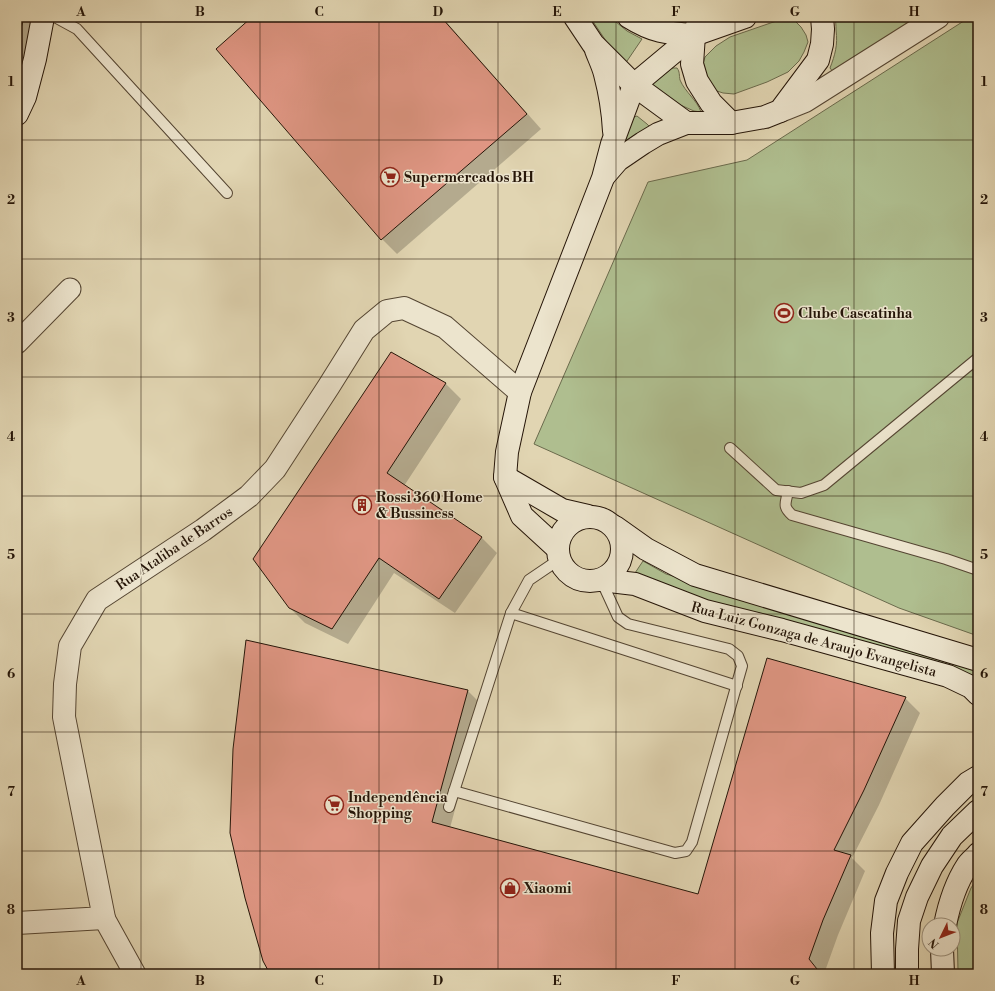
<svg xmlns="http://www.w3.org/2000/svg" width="995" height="991" font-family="'Libre Bodoni',serif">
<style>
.green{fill:#afbe8f;stroke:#6a6a4c}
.shadow{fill:#0003}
.building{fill:#df9683;stroke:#251508}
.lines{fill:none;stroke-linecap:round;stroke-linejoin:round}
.service-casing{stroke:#544532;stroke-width:12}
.minor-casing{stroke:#544532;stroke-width:23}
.tertiary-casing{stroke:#544532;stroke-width:24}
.secondary-casing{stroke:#251508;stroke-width:24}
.service{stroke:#ece4cd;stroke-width:10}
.minor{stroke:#ece4cd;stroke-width:21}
.tertiary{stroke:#ece4cd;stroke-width:22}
.secondary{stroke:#ece4cd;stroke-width:22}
.grid{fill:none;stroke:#251508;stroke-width:1;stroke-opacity:0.55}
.labels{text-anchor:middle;stroke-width:3;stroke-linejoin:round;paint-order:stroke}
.poi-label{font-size:14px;font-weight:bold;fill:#251508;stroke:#ece4cd;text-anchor:start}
.street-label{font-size:14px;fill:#251508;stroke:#ece4cd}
.neatline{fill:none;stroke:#251508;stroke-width:1.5}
.grid-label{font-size:13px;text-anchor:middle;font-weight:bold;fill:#251508}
</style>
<rect width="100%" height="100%" fill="#e1d5b2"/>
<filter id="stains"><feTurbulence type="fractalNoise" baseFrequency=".005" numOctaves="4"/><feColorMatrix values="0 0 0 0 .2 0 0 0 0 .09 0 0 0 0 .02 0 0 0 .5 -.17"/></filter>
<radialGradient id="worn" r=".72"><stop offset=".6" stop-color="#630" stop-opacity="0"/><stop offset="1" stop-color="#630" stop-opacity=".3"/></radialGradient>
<g class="green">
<polygon points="590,17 610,17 627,31 642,39 625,64 606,41"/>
<path d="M834 17H924L833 72 830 68C835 55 838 45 836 30 836 25 836 21 834 17Z"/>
<polygon points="970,17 978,17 978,636 899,608 534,444 648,182 747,160"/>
<polygon points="785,18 793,19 801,27 806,35 808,42 804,52 799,61 788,72 767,82 734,94 723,93 708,88 702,68 705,57 716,46 730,37"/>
<path d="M672 68H677C680 72 679 75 680 80 685 92 697 100 701 112L694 111 660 96 651 83Z"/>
<polygon points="637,116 647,124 652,129 624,150 622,141 634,117"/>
<polygon points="643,561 666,574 978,667 978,684 706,601 635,573"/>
<polygon points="978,877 978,974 960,974 958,971 957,923 971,888"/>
</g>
<g class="shadow">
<polygon points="17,17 42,17 17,118"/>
<polygon points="253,17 442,17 541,129 397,254 382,239"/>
<polygon points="391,353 446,384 461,399 404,486 482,538 497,553 455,613 394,573 348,644 305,623 290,608"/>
<polygon points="468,691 483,706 450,828 698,895 905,698 920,713 879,805 852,858 865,871 838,935 824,974 271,974"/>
</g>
<g class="building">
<polygon points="17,17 24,17 17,43"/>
<polygon points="252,17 441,17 527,114 381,240 216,49"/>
<polygon points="391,352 446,383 387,473 482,537 439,599 379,558 332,629 289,608 253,559"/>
<polygon points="246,640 468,690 432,822 698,894 767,658 906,697 864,790 834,850 851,855 823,920 809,959 821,974 270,974 263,961 245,898 230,833 233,749"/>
</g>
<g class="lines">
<g class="service-casing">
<g id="service">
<polyline points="55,17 77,29 227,193"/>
<polyline points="730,448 776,490 801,493 824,485 978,358"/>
<path d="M788 491C786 503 782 506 792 515L946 559 978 570"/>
<polyline points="511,613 737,686"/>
<polyline points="454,791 675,853 686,851 692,842 742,666 738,656 729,649 628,624 618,617 601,580"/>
<polyline points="449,807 511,613 529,580 560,559"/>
</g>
</g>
<g class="minor-casing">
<g id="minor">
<polyline points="17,343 70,289"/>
<polyline points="104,918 135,974"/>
</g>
</g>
<g class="tertiary-casing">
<g id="tertiary">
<polyline points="694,35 700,17"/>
<polyline points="780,111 805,101 938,17"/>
<polyline points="17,923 104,918 64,717 65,684 70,646 97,600 203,530 249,496 275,469 329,386 364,330 387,311 404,308 445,327 520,392"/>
</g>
</g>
<g class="secondary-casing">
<g id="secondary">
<polyline points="575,17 593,44 634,85 686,123 731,123 765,117 780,111 818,60 822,44 823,29 822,17"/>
<path d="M629 17C653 32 666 33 694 35"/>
<polyline points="694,35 692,64 697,81 711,103 731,123"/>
<path d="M596 50C599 58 603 66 605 74 610 93 613 112 614 131"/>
<polyline points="17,114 25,97 35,59 43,17"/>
<polyline points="605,175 618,160 643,143 658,134 686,123"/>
<polyline points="505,477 562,510 588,516"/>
<circle cx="590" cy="549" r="32"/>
<polyline points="615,527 646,549 695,575 978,660"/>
<polyline points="558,549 522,516 505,477 507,452 520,392 603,178 612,144 634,85 694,35 745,17"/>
<polyline points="601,580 635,584 705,611 782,630 948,676 971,687 978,694"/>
<path d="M945 925C949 905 956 883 967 866 970 861 975 858 978 854"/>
<polyline points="942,949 943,974"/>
<polyline points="883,974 882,933 886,901 897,873 912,843 945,806 968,783 978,777"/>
<polyline points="907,974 907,949 909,921 917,897 932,866 952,836 978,811"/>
</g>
</g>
<use href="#service" class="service"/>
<use href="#minor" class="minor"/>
<use href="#tertiary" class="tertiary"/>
<use href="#secondary" class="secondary"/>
</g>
<path class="grid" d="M141 17V974M260 17V974M379 17V974M498 17V974M616 17V974M735 17V974M854 17V974M17 140H978M17 259H978M17 377H978M17 496H978M17 614H978M17 732H978M17 851H978"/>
<defs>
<g id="supermarket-ring" transform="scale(1)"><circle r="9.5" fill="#ece4cd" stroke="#8f2418" stroke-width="1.5"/><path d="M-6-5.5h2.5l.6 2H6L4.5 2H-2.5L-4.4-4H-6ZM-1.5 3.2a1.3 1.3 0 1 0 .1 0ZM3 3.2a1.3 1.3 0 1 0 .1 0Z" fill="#8f2418"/></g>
<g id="stadium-ring" transform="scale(1)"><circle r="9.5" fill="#ece4cd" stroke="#8f2418" stroke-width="1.5"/><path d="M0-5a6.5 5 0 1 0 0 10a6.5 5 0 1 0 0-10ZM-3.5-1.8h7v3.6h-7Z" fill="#8f2418"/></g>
<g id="building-ring" transform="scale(1)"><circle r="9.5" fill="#ece4cd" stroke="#8f2418" stroke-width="1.5"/><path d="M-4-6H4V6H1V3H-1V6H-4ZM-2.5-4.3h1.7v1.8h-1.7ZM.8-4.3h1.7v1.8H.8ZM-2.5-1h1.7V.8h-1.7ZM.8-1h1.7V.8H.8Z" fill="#8f2418"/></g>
<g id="shop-ring" transform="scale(1)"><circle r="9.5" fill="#ece4cd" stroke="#8f2418" stroke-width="1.5"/><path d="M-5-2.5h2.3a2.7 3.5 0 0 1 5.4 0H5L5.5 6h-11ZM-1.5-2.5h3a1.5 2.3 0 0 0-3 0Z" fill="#8f2418"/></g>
</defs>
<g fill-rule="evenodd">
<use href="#supermarket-ring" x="390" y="177"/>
<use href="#stadium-ring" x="784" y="313"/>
<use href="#building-ring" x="362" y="505"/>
<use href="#supermarket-ring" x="334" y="805"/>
<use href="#shop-ring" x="510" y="888"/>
</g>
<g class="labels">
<g class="poi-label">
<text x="404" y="182">Supermercados BH</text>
<text x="798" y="318">Clube Cascatinha</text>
<text x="376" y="502">Rossi 360 Home<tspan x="376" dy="16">&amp; Bussiness</tspan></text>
<text x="348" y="802">Independência<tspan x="348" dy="16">Shopping</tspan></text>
<text x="524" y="893">Xiaomi</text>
</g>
<g class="street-label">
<text transform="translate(174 548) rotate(-34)" y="5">Rua Ataliba de Barros</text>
<text transform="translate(814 639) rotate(15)" y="5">Rua Luiz Gonzaga de Araujo Evangelista</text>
</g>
</g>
<rect width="995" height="991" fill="none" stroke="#e1d5b2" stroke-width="44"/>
<g transform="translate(941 937) rotate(227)"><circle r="19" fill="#ece4cd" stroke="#9c917e"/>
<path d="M0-3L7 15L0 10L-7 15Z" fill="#8f2418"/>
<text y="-6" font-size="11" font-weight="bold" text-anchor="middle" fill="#251508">N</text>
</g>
<rect x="22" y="22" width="951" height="947" class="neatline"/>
<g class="grid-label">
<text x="81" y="16">A</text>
<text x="200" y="16">B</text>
<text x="319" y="16">C</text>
<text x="438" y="16">D</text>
<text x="557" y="16">E</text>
<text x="676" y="16">F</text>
<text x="795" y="16">G</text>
<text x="914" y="16">H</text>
<text x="11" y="86">1</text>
<text x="984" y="86">1</text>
<text x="11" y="204">2</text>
<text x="984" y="204">2</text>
<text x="11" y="322">3</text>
<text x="984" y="322">3</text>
<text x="11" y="441">4</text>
<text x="984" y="441">4</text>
<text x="11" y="559">5</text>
<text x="984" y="559">5</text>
<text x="11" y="678">6</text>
<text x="984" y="678">6</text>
<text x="11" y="796">7</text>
<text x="984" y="796">7</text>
<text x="11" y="914">8</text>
<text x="984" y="914">8</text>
<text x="81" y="985">A</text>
<text x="200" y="985">B</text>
<text x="319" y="985">C</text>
<text x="438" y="985">D</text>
<text x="557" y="985">E</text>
<text x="676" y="985">F</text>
<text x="795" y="985">G</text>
<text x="914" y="985">H</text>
</g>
<rect width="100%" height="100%" filter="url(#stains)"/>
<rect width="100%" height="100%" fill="url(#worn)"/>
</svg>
